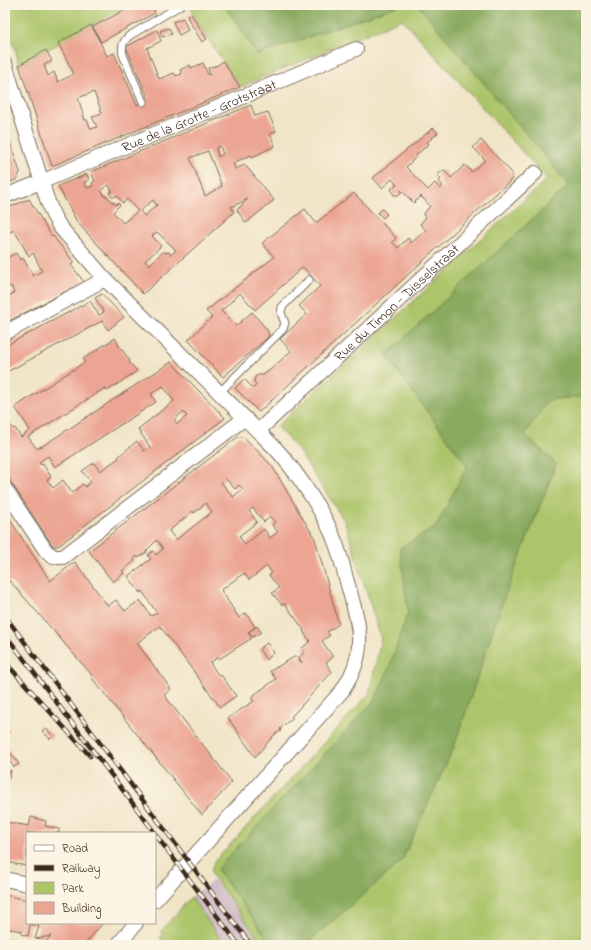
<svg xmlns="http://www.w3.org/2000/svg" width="591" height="950" font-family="'Indie Flower',sans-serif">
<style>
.industrial{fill:#d2bdc8}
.green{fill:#acc56b;stroke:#747844}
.forest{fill:#89aa5f;stroke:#626a3e}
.building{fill:#eca593;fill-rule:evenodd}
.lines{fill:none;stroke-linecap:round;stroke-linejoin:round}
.service-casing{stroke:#7b6b5a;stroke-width:9}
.minor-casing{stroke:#7b6b5a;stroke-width:16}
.service{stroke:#fff;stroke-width:7}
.minor{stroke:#fff;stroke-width:14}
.rail-casing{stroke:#3b2a1e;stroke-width:4.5}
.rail{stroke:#fcf5e5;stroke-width:3;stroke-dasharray:9;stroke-linecap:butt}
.labels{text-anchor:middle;stroke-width:3.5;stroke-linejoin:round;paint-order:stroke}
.street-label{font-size:14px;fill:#3b2a1e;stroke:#fcf5e5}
</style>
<rect width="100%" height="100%" fill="#fcf5e5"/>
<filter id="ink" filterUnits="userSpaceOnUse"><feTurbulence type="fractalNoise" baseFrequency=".025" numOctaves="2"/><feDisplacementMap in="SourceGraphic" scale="8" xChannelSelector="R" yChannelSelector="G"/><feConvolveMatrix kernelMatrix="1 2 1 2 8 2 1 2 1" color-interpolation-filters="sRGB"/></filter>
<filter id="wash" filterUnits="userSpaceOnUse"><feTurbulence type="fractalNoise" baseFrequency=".012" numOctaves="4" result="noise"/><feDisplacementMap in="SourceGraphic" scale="16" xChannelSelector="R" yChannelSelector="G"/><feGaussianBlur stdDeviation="0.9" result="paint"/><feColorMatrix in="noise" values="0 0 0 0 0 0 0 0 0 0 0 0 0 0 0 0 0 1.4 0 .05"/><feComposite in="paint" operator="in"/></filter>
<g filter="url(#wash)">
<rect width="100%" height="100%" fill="#f1e5c8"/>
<polygon class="industrial" points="214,880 263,945 225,945 191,897"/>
<g class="green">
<polygon points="5,5 130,5 19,65 15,48 5,31"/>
<polygon points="189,5 586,5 586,935 569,945 263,945 212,875 211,870 214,862 369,694 381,639 345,522 296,447 276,427 547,179 402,19 240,87 192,14 194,13"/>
<polygon points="191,897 225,945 166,945 160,937 163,935 160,932"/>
</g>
<g class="forest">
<polygon points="224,5 400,5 257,55"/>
<polygon points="418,5 586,5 586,396 548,400 525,434 556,464 501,606 454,747 401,862 305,945 272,945 217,869 375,700 389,668 408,612 400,548 436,527 467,466 386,355 569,185"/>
</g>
<g id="blocks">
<g class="building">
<polygon points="134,5 164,5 154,10 155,13 101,42 93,27"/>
<polygon points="191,14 207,39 202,42 187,17"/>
<polygon points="183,18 188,30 179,35 173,22"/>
<path d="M91 25 107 56 114 53 137 105 149 100 126 47 157 30 161 41 147 48 159 79 174 73 176 76 182 74 180 70 190 65 191 68 203 63 208 75H210L208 68 218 65 223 61 240 87 52 166 19 65 46 50 52 61 44 65 48 76 54 72 58 82 74 74 58 43ZM94 92 102 113 92 117 97 127 91 129 87 120H85L78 98Z"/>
<polygon points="169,28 172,34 162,37 160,31"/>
<path d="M251 105 255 116 268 112 276 131 270 134 275 146 252 157 251 155 233 163 235 169 245 165 274 200 246 223 237 210 248 199 231 207 234 212 143 294 77 222 58 186 87 174 89 180 84 182 87 188 93 186 92 183 95 181 91 172ZM220 146 223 154 218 157 216 148ZM208 151 222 186 205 196 190 158ZM109 185 112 191 109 193 113 198 116 195 123 203 127 199 138 211 123 223 113 212 120 205 118 203 116 205 114 202 113 203 107 196 105 197 101 190ZM153 200 157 205 144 216 140 211ZM157 232 176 250 171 255 169 252 165 253 164 251 149 265 145 261 161 246 152 236Z"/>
<polygon points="5,127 20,172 17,179 5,185"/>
<polygon points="433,128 438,133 427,142 429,144 416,155 417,156 406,167 428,190 435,183 440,189 443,186 439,181 441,179 437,175 444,170 451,178 465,165 472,172 485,160 473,147 481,140 512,173 512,179 259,412 235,388 244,379 253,388 257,385 254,382 255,377 258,375 263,375 270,370 291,351 280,339 307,314 299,306 320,286 303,267 255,310 240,293 221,311 236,326 252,312 268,331 269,335 266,339 223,377 188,340 212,317 206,311 274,257 262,243 305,209 316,223 354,193 396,238 392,242 398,248 408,238 411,243 426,230 420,224 426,217 423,215 430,206 421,196 414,203 401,190 401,193 398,195 394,195 392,192 391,189 394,186 397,185 392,179 382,188 373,178"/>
<polygon points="29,199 52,237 53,236 74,262 71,265 84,282 5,323 5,298 14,293 11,286 6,288 7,291 5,292 5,259 16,253 20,260 23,258 33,276 42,271 33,253 29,256 14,230 5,235 5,209"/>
<polygon points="382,209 387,214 383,218 378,213"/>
<polygon points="102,294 124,317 108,330 102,321 5,373 5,346 90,301 99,315 104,312 95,298"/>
<path d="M115 338 120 348H121L130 361 129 362 137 371 107 391 105 388 28 437 37 449 41 446V447L171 362 225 418 58 546H53L5 473V417L13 429 15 428 21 437 30 430 15 407 85 362 83 359ZM163 386 174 401 138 429 150 447 144 451 137 441 118 457 119 458 100 471 94 463 82 471 91 482 85 487 83 484 72 493 63 480 53 488 47 480 51 477 43 464 41 465 39 462 48 456 55 467 156 402 151 394ZM183 412 187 416 177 424 174 420Z"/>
<polygon points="5,388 9,395 5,398"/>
<path d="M239 436 246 439 272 466 315 539 339 624 327 632 330 635 322 641 333 657 326 663 332 672 291 717 293 719 286 723 280 729 281 731 275 734 255 757 228 718 254 701 251 697 276 679 270 671 296 656 302 663 299 658 305 651 302 648 310 641 303 631 304 630 285 604 282 605 272 593 279 588 269 575 272 573 267 566 249 580 244 573 221 590 239 618 246 613 255 627 248 632 252 638 219 659 218 657 210 663 219 676 221 675 236 696 220 707 160 626 137 643 171 689 164 695 232 782 202 815 91 677 92 675 10 581 8 583 5 578V512L50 581 75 562 108 606 116 600 125 611 140 600 151 616 157 613 142 591 140 593 128 576 151 559 148 555 153 551 156 555 163 549 157 540 146 551 147 552 138 558 137 556 134 559 135 561 122 571 124 573 113 582 89 551ZM225 478 235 489 239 485 243 489 233 497 221 482ZM206 503 212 512 176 540 169 531 193 511 194 513ZM253 508 264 522 270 517 275 522 272 525 278 532 270 538 264 529 245 545 239 536 257 522 249 511Z"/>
<polygon points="257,626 261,632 253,637 249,632"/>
<polygon points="267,643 274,653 266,660 259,649"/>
<polygon points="5,726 9,732 5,735"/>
<polygon points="46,728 53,736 50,739 42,731"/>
<polygon points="5,745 19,764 14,767 5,756"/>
<polygon points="11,770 9,779 5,775"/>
<polygon points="31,817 46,821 45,826 59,829 59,833 27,833 27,866 5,862 5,822 29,826"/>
<polygon points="5,895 27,900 27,923 103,923 84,945 43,945 51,936 35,939 39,926 30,925 28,936 21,934 22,931 17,930 7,929 5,933"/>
<polygon points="5,938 20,941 19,944 5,945"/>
</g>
</g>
</g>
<g filter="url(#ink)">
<use href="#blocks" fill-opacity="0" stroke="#7b6b5a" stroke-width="1"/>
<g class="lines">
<g class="service-casing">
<g id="service">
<path d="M143 102 123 55C121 46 123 41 129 36L181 5"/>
<polyline points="219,393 283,329 285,323 281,313 282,307 309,280"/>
</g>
</g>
<g class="minor-casing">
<g id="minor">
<path d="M5 64 47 199 53 215 60 227 105 279 276 449C297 472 326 515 336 544 342 560 345 576 350 592 354 608 360 625 359 643 359 661 352 676 342 691L155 900"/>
<path id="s1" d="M5 196 41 182 356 49"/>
<polyline points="5,333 105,279"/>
<path id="s2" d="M258 431 535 173"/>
<polyline points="5,489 46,551 54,557 63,557 245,418"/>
<polyline points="5,879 27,884"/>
<polyline points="118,945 136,923"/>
</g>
</g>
<use href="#service" class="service"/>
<use href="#minor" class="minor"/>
<g class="rail-casing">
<g id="rail">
<polyline points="5,616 251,945"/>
<polyline points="5,634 155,833"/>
<polyline points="5,662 90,756"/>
<polyline points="155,834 239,945"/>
</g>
</g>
<use href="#rail" class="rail"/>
</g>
</g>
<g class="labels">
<g class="street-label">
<text dy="5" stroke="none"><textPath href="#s1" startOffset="210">Rue de la Grotte - Grotstraat</textPath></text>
<text dy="5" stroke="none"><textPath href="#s2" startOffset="189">Rue du Timon - Disselstraat</textPath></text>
</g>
</g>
<rect width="591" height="950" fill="none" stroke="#fcf5e5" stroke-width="20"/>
<rect x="26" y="832" width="130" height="92" fill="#fcf5e5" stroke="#afa495"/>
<rect x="34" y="845" width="20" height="6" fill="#ffffff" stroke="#afa495"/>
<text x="62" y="852" font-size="12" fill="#3b2a1e">Road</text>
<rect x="34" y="865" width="20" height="6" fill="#3b2a1e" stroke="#afa495"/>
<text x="62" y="872" font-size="12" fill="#3b2a1e">Railway</text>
<rect x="34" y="882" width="20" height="12" fill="#acc56b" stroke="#afa495"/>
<text x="62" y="892" font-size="12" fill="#3b2a1e">Park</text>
<rect x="34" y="902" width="20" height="12" fill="#eca593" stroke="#afa495"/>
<text x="62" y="912" font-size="12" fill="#3b2a1e">Building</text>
</svg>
